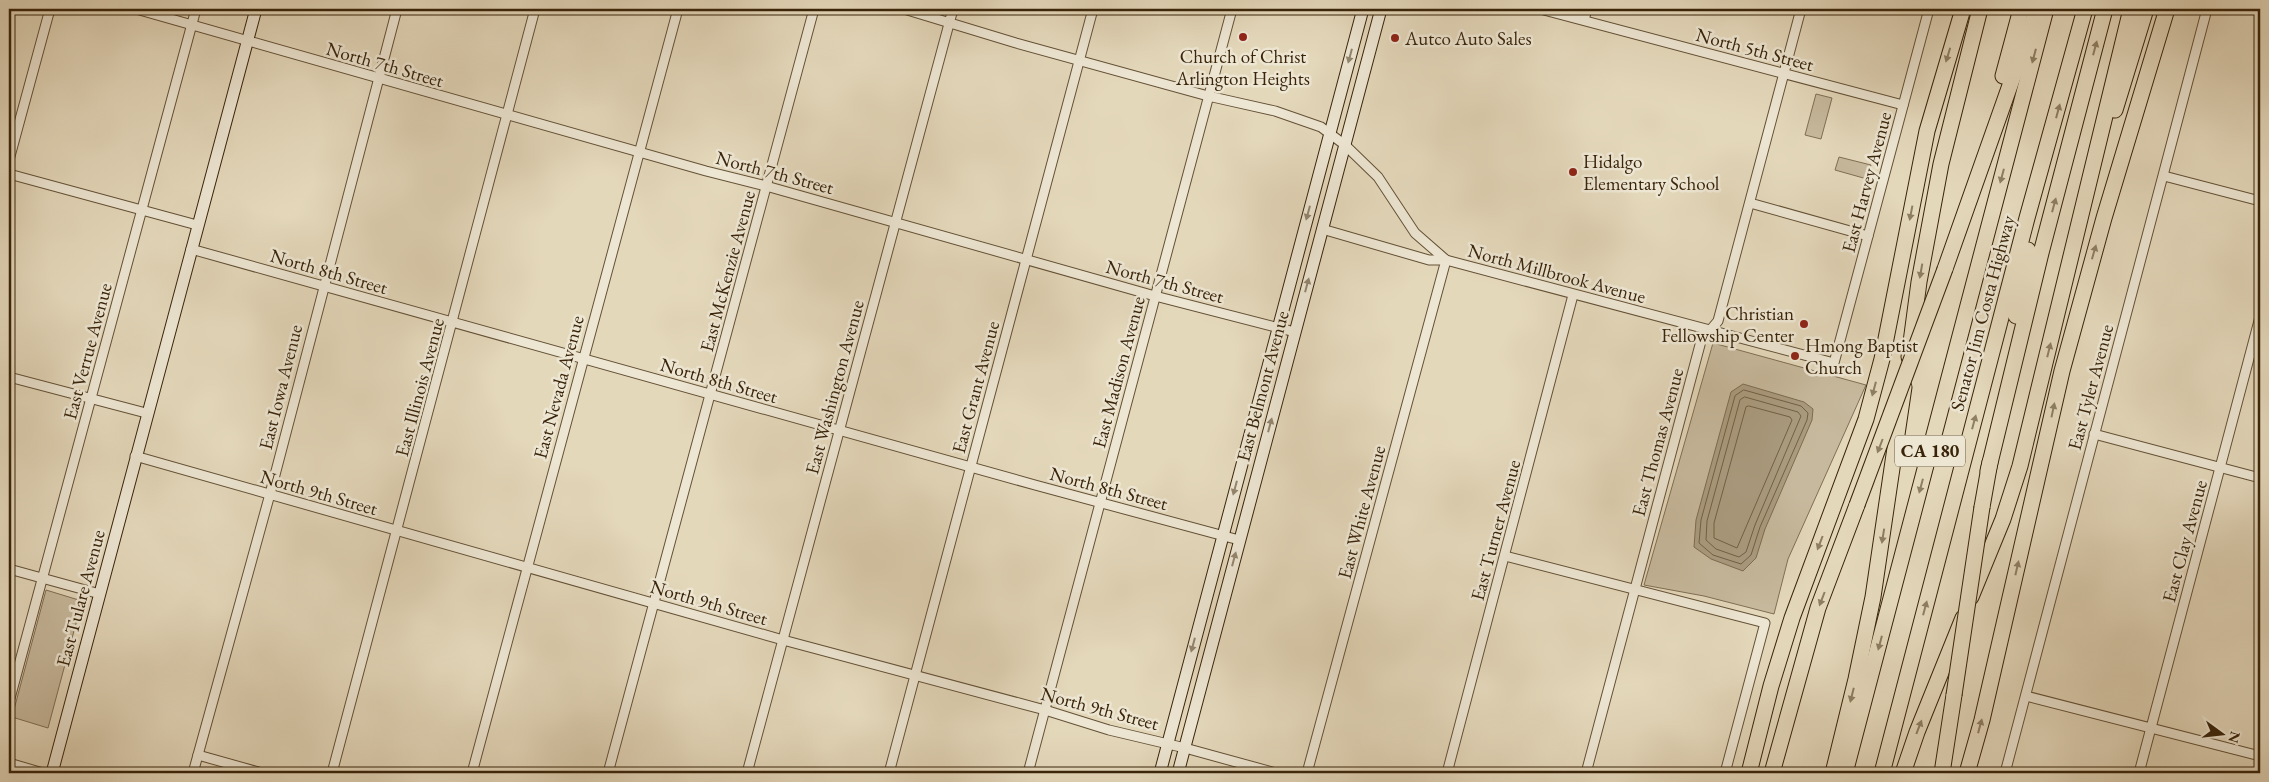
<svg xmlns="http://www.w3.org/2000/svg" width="2269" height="782" font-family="'EB Garamond',serif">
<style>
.green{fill:#c7b99d;stroke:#806e54}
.water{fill:#aa9b7f;stroke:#7d6b50}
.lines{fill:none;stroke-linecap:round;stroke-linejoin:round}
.shore{stroke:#726044;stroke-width:1}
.street-casing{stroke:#645136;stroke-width:11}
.secondary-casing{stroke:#39240a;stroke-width:13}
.highway-casing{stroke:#39240a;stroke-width:17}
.street{stroke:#ede6d3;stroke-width:9}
.secondary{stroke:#ede6d3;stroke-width:11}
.highway{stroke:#e4d8bb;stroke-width:15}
.highway-bridge-casing{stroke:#39240a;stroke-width:17;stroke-linecap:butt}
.highway-bridge{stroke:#e4d8bb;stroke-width:15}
.oneway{fill:#8e7e62}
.oneway2{fill:#93856e}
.poi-dot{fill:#8f2418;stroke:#ede6d3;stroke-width:2}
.labels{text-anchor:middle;stroke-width:5;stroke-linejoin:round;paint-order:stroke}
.shield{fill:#ede6d3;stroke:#6f5e46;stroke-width:1}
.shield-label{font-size:18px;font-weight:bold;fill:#39240a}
.poi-label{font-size:19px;fill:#39240a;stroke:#ede6d3;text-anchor:start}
.street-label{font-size:19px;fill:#39240a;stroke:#ede6d3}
</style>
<rect width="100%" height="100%" fill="#e4d8bb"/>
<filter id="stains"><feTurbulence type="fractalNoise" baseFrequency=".004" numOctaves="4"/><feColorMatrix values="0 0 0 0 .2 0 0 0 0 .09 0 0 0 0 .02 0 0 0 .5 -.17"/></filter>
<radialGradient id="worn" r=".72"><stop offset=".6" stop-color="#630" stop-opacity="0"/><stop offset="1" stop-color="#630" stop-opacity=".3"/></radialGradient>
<g class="green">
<polygon points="1816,94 1832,98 1821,139 1805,135"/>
<polygon points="1839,157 1871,165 1867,179 1835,170"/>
<polygon points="1713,343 1866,385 1788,559 1774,614 1704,596 1644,585"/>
<polygon points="46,590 82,601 48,728 12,717"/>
</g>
<polygon class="water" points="1743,384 1804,402 1813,409 1812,420 1765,529 1756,558 1743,571 1711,559 1694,547 1696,520 1731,392"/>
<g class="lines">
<g class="shore">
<polygon points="1744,390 1801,406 1808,413 1807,420 1760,527 1751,555 1741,564 1713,555 1699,543 1701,520 1735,396"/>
<polygon points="1745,397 1798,412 1801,416 1755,525 1746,552 1739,557 1716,549 1706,540 1707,521 1740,400"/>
<polygon points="1749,406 1790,417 1792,420 1737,548 1714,538 1714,523 1746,407"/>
</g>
<g class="street-casing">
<g id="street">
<polyline points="136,9 706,171 766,186 1155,296 1295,332"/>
<polyline points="904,9 1016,43 1208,96 1275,111 1321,127 1345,145 1378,177 1415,233 1446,260 1307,773"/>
<polyline points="1540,9 1903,105"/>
<polyline points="1584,20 1587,9"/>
<polyline points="9,160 50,9"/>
<polyline points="9,174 197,225"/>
<polyline points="2164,176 2260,201"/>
<polyline points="1750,203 1868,236"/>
<polyline points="1322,229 1429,260 1446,260 1834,363 1929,9"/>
<polyline points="191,249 1035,485 1239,540"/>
<polyline points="9,377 146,413"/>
<polyline points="2094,434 2260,478"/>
<polyline points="135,456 783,640 1045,710 1109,730 1185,748 1276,773"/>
<polyline points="1505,556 1765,623 1725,773"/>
<polyline points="9,569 100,594"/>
<polyline points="2026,696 2260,756"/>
<polyline points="9,702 196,9"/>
<polyline points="198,755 262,773"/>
<polyline points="9,763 43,773"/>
<polyline points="193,773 270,494 397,9"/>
<polyline points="332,773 535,9"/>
<polyline points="472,773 678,9"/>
<polyline points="608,773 814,9"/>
<polyline points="747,773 953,9"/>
<polyline points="889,773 1093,9"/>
<polyline points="1028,773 1232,9"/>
<polyline points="1447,773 1573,295"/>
<polyline points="1586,773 1701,341 1718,321 1801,9"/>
<polyline points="2005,773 2207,9"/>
<polyline points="2139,773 2260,317"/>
</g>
</g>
<g class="secondary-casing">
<g id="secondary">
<polyline points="52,773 256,9"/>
<polyline points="1160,773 1363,9"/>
<polyline points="1178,773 1381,9"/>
</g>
</g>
<g class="highway-casing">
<g id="highway">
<polyline points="2003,76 2021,9"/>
<polyline points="2115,110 2146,9"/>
<polyline points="1945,269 2037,9"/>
<polyline points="2016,316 2028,250"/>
<polyline points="1909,357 1919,282 1941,164 1980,9"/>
<polyline points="1988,471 2041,253 2105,9"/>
<polyline points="1982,507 1990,462"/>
<polyline points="1971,597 2003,519 2020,466 2131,9"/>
<polyline points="1749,773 1771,686 1792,618 1866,419 1882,359 1927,131 1963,9"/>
<polyline points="1772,773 1818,608 1857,505"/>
<polyline points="1833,773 1856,679 1873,597 1904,387"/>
<polyline points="1845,773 2046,9"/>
<polyline points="1882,773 2027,218 2085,9"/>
<polyline points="1903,773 1917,732 1963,618"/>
<polyline points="1942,773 1954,695"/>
<polyline points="1967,773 1982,720 2062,371 2104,218 2167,9"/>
</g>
</g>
<use href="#street" class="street"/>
<use href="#secondary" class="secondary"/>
<use href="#highway" class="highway"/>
<g class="highway-bridge-casing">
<g id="highway-bridge">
<polyline points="1857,505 1945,269"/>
<polyline points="1954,695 1982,507"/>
</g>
</g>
<use href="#highway-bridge" class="highway-bridge"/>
</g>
<defs><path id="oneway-solid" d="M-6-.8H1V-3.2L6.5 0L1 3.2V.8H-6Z" transform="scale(1.25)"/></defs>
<g class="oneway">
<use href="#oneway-solid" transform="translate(2095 48) rotate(-75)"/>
<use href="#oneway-solid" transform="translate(1948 55) rotate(107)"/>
<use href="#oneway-solid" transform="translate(2034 56) rotate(105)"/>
<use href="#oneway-solid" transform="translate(2058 111) rotate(-75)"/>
<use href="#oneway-solid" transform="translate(2002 176) rotate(105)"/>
<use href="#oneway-solid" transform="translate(2054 205) rotate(-75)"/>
<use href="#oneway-solid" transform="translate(1911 213) rotate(101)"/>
<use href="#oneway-solid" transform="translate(2094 252) rotate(-74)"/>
<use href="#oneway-solid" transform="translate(1921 271) rotate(100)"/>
<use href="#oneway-solid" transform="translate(2049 350) rotate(-76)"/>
<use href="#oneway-solid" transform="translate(1874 389) rotate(105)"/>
<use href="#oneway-solid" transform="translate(2053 410) rotate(-78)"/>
<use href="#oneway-solid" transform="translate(1974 422) rotate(-75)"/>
<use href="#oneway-solid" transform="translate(1880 446) rotate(111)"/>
<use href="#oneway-solid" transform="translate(1921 486) rotate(105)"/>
<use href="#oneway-solid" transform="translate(1883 536) rotate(99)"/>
<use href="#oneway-solid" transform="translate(1820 543) rotate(111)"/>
<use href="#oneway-solid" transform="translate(2017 568) rotate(-77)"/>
<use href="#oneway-solid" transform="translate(1822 599) rotate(111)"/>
<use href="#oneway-solid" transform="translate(1925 608) rotate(-75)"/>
<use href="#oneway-solid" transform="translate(1880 643) rotate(105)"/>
<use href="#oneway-solid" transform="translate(1852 695) rotate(104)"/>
<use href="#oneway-solid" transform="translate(1980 726) rotate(-75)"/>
<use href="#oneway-solid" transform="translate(1919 727) rotate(-69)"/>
</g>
<g class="oneway2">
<use href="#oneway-solid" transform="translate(1350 56) rotate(105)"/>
<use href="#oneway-solid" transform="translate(1308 213) rotate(105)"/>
<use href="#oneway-solid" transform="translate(1307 285) rotate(-75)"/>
<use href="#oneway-solid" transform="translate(1270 425) rotate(-75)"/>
<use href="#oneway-solid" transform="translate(1235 488) rotate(105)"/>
<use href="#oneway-solid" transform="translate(1234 559) rotate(-75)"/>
<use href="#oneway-solid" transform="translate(1193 645) rotate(105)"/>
</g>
<g class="poi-dot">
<circle cx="1243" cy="37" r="5"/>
<circle cx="1395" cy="38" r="5"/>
<circle cx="1573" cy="172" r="5"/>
<circle cx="1804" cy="324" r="5"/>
<circle cx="1795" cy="356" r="5"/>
</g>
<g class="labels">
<rect class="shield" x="1895" y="435.5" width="70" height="31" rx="4"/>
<g class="shield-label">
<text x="1930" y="457">CA 180</text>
</g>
<g class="poi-label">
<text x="1405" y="45">Autco Auto Sales</text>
<text x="1243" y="63" text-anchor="middle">Church of Christ<tspan x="1243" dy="22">Arlington Heights</tspan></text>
<text x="1583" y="168">Hidalgo<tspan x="1583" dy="22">Elementary School</tspan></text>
<text x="1794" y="320" text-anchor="end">Christian<tspan x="1794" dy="22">Fellowship Center</tspan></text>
<text x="1805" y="352">Hmong Baptist<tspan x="1805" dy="22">Church</tspan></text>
</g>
<g class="street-label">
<text transform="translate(1755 49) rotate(15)" y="7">North 5th Street</text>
<text transform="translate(385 64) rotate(16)" y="7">North 7th Street</text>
<text transform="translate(775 172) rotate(15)" y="7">North 7th Street</text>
<text transform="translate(1866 182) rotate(-75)" y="7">East Harvey Avenue</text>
<text transform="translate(329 271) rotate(16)" y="7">North 8th Street</text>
<text transform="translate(727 271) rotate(-75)" y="7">East McKenzie Avenue</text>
<text transform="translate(1557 273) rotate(15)" y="7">North Millbrook Avenue</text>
<text transform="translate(1165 281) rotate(15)" y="7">North 7th Street</text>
<text transform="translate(1982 313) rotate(-75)" y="7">Senator Jim Costa Highway</text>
<text transform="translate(87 351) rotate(-75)" y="7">East Verrue Avenue</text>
<text transform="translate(1118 372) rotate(-75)" y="7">East Madison Avenue</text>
<text transform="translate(719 380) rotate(16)" y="7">North 8th Street</text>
<text transform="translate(1262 386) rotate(-75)" y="7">East Belmont Avenue</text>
<text transform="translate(280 387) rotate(-76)" y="7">East Iowa Avenue</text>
<text transform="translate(419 387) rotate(-75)" y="7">East Illinois Avenue</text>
<text transform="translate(558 387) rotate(-75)" y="7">East Nevada Avenue</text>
<text transform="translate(834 387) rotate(-75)" y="7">East Washington Avenue</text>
<text transform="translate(975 387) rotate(-75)" y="7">East Grant Avenue</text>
<text transform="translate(2090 387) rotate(-75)" y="7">East Tyler Avenue</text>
<text transform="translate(1657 442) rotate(-75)" y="7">East Thomas Avenue</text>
<text transform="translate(1109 488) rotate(15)" y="7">North 8th Street</text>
<text transform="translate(319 492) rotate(16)" y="7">North 9th Street</text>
<text transform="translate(1361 512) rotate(-75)" y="7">East White Avenue</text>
<text transform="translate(1495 530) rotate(-75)" y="7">East Turner Avenue</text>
<text transform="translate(2184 541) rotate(-75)" y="7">East Clay Avenue</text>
<text transform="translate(80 598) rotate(-75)" y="7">East Tulare Avenue</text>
<text transform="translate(709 602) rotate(16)" y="7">North 9th Street</text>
<text transform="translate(1100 708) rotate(15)" y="7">North 9th Street</text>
</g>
</g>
<rect width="2269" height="782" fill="none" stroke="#e4d8bb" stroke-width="30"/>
<rect x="10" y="10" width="2249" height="762" fill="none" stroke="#39240a" stroke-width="2.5"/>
<rect x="15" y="15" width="2239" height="752" fill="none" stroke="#39240a"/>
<g transform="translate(2222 734) rotate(105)" stroke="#ede6d3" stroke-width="4" paint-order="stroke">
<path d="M0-4L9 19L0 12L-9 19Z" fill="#39240a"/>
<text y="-8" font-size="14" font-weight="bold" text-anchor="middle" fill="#39240a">N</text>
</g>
<rect width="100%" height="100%" filter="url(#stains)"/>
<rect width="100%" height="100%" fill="url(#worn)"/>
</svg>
